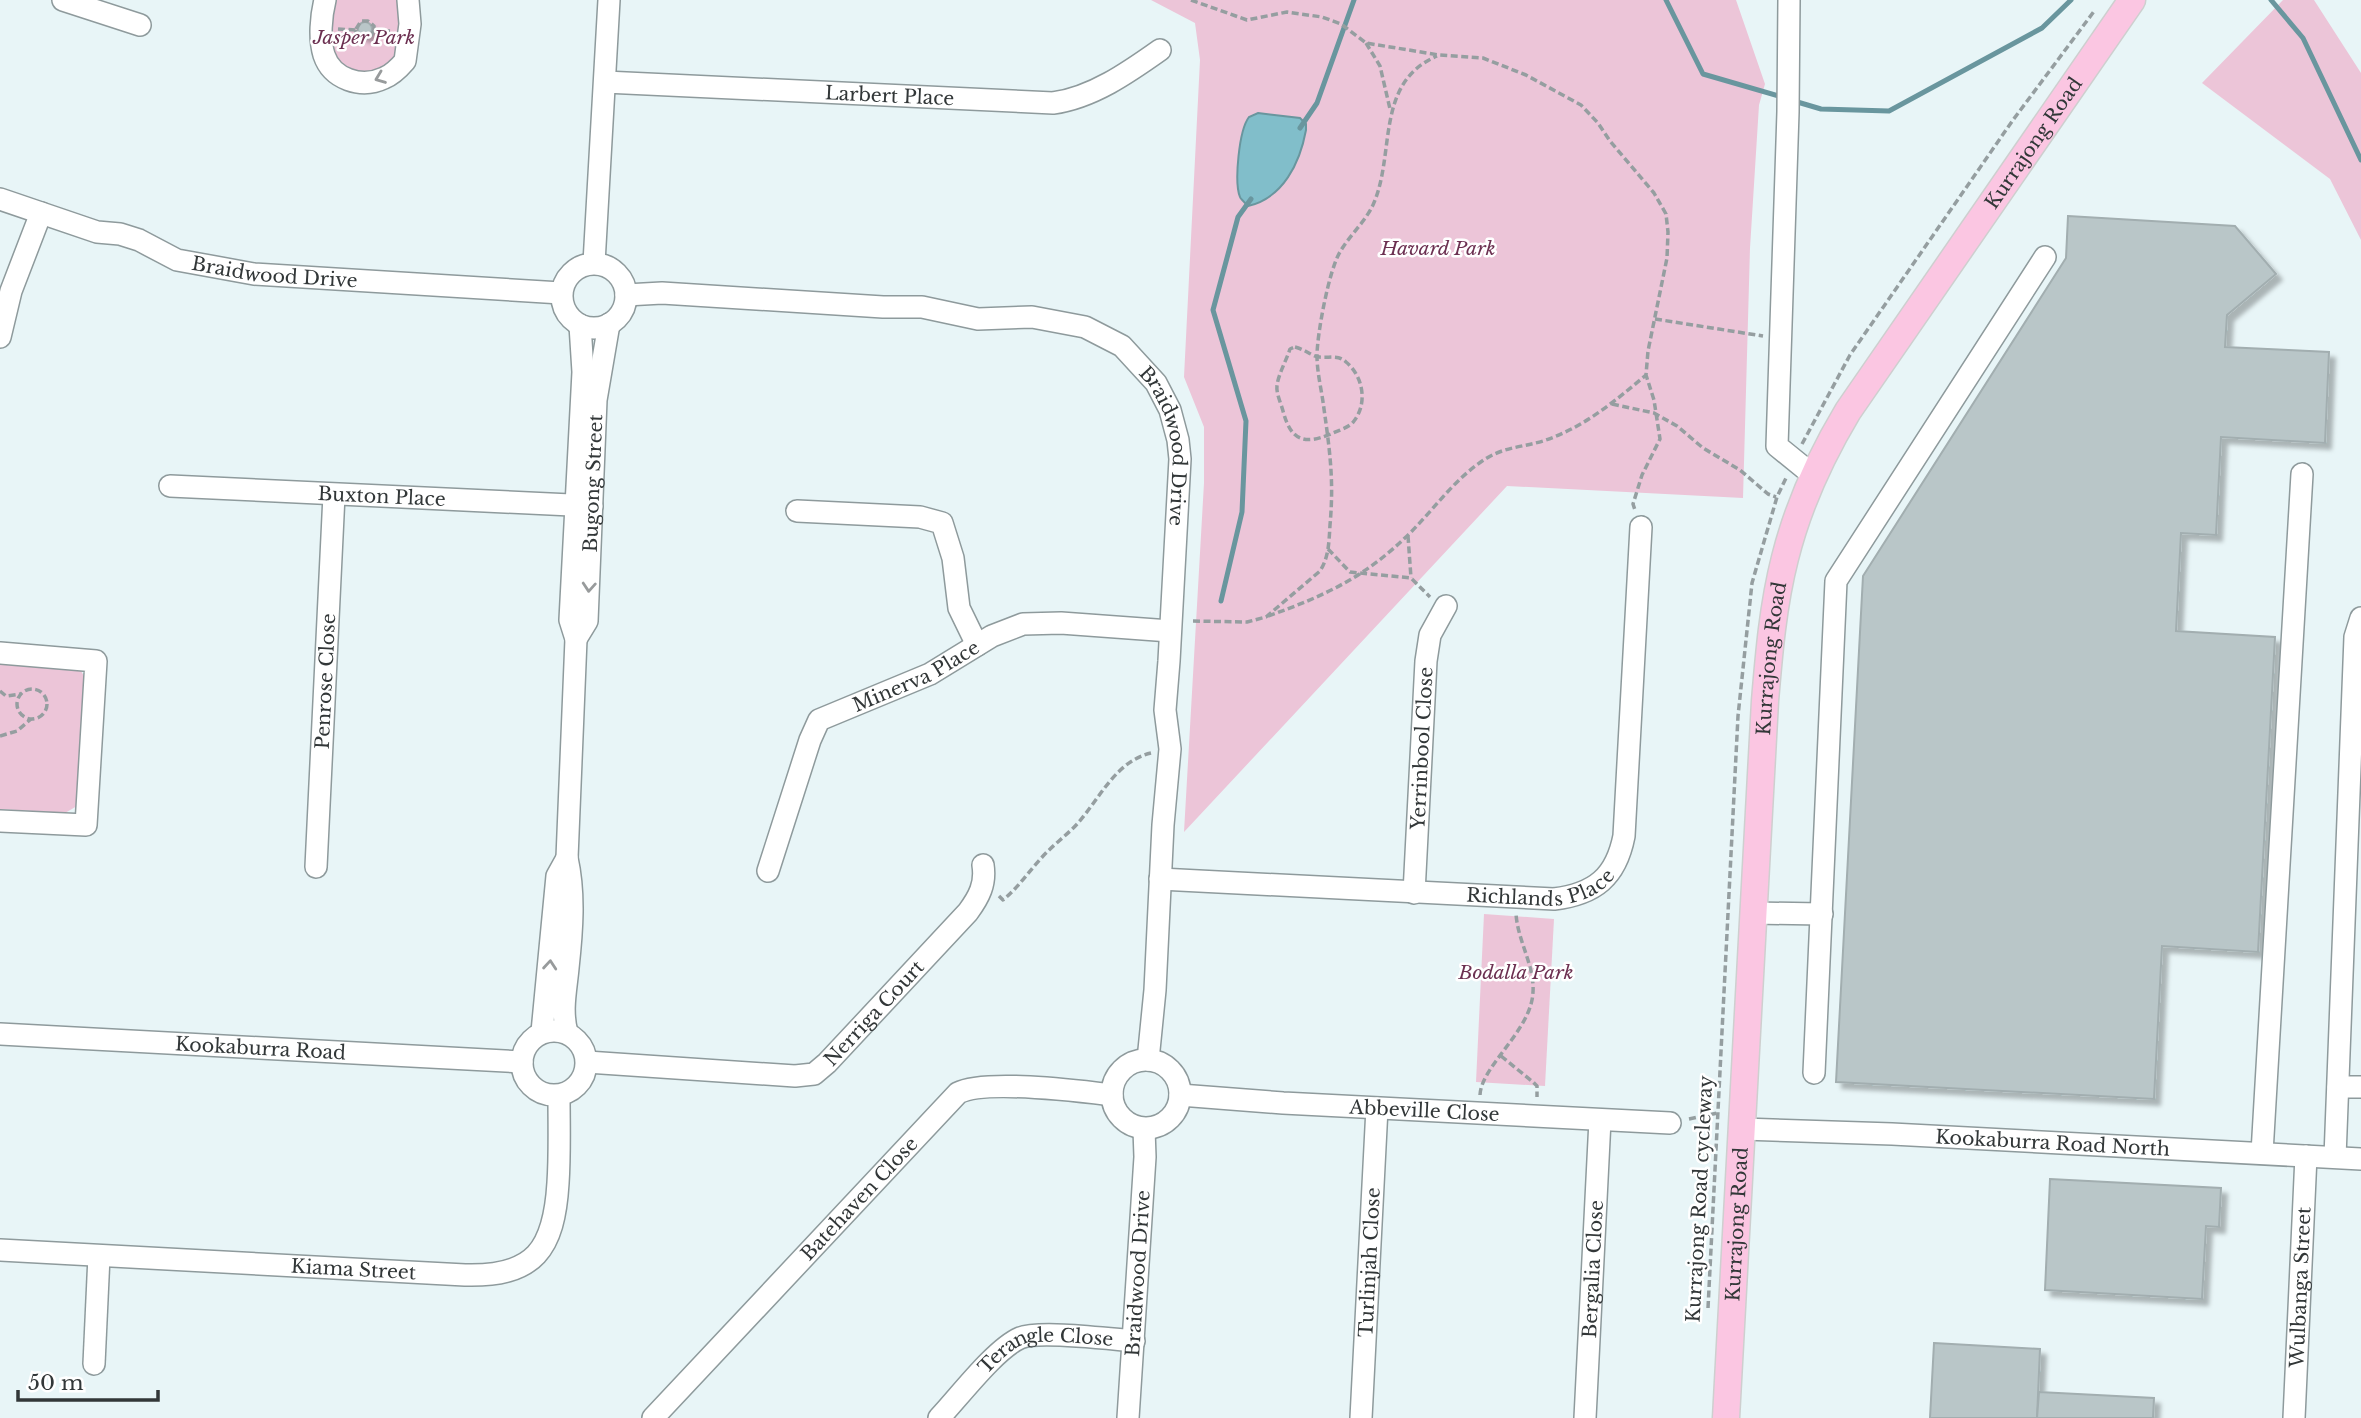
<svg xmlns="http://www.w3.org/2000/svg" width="2361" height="1418" font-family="'Libre Baskerville',serif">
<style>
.green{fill:#ecc5d8}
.water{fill:#81beca;stroke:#69969e;stroke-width:2}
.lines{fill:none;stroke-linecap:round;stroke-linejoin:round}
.stream{stroke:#69969e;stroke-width:5}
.building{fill:#b9c6c8;stroke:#a2aeb0;stroke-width:2;filter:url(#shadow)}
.minor-casing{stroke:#8e9a9c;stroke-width:24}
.major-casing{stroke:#cecfcf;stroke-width:29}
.path{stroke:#959ea0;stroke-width:3.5;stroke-dasharray:7 3.5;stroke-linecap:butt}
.minor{stroke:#fff;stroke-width:21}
.major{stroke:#fbc6e2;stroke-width:26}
.oneway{stroke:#989b9c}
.labels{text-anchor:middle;stroke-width:5;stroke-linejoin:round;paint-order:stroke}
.park-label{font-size:19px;font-style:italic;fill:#6c3051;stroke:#fff}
.street-label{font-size:19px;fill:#323738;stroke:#fff}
</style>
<defs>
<filter id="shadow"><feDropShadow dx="6" dy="6" stdDeviation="2" flood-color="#0004"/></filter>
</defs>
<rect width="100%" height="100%" fill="#e8f5f7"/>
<g class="green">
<polygon points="332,0 404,0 399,55 390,68 351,77 327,48"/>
<polygon points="1151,0 1736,0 1765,84 1759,105 1750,248 1743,498 1507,486 1184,832 1204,483 1204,427 1184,377 1200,60 1195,23"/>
<polygon points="2283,0 2314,0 2361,73 2361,240 2330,179 2202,83"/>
<polygon points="0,659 80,669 85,678 77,806 65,813 0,809"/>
<polygon points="1484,914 1554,919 1545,1086 1476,1082"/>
</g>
<path class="water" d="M1258 113 1300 118 1306 124V130C1300 163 1283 198 1248 206 1247 205 1240 198 1240 197 1234 182 1239 130 1249 117Z"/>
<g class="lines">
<g class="stream">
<polyline points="1666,0 1703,74 1782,97"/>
<polyline points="2271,0 2303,38 2361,160"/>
<polyline points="1794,101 1821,109 1889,111 2042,28 2071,0"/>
<polyline points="1300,128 1317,103 1354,0"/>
<polyline points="1221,601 1242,512 1246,421 1213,310 1238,217 1251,199"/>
</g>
</g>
<g class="building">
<circle cx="365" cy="29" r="7"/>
<polygon points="2068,216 2235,226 2276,274 2227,315 2225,347 2329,352 2325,443 2221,437 2216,535 2181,533 2176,631 2275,637 2258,952 2162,946 2154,1099 1836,1082 1863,576 2066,258"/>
<polygon points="2050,1179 2221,1188 2219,1227 2206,1226 2202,1299 2045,1290"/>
<polygon points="1934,1343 2040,1349 2037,1418 1930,1418"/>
<polygon points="2039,1392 2154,1398 2153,1418 2037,1418"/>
</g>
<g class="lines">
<g class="minor-casing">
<g id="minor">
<polyline points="63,0 140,25"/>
<path d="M325 0C321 16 319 39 324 55 332 79 361 89 384 78 392 75 399 68 405 61L410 24 408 0"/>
<polyline points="1789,0 1788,112 1777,446 1814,476"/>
<path id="s1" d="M605 82 1053 103C1092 98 1129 72 1160 50"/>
<path id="s2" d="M0 199 97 232 120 234 139 240 177 260 254 274 561 293"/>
<polyline points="594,263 609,0"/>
<circle cx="594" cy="296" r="32"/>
<path id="s3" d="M626 295 662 293 883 307H922L978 319 1032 317 1085 327 1122 346 1156 383 1170 410 1178 440 1180 459 1169 661 1165 710 1170 749 1163 825 1155 990 1148 1060"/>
<polyline points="0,337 11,291 41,213"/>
<path id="s4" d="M170 486 592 506"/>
<polyline points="797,511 920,517 942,523 953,558 959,608 977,645"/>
<path id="s5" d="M576 639 587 621 596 400 609 324"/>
<polyline points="0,653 96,661 86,825 0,821"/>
<path id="s6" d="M316 867 334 495"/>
<path id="s7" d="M768 871 810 740 819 720 930 674 992 636 1023 624 1061 623 1170 631"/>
<path id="s8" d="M1160 879 1554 899C1595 894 1616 877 1624 836L1641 527"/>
<path id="s9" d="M1414 893 1426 661 1430 635 1446 606"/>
<polyline points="1753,913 1822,914"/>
<circle cx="554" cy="1063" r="32"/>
<polyline points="542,1032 557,876 567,858"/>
<path d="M567 1033C561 1010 566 990 568 968 572 931 575 894 567 858L576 639 570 620 583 372 580 325"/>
<path id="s10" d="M0 1034 522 1062"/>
<circle cx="1146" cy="1094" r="34"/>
<path id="s11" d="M587 1062 795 1076 814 1074 827 1063 968 912C979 897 986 884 983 865"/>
<polyline points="1814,1073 1836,581 2045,257"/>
<polyline points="2338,1087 2361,1087"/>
<path id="s12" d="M1180 1095 1283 1103 1670 1123"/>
<path id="s13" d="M1743 1129 1892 1134 2361 1159"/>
<polyline points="2262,1153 2302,474"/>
<polyline points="2335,1157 2355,637 2361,618"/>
<path id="s14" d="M0 1250 465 1275C535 1277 554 1249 558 1183 560 1154 559 1125 559 1096"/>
<polyline points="94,1364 99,1256"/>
<path id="s15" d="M653 1418 958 1093C985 1079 1079 1091 1112 1095"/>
<path id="s16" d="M939 1418C959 1397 995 1349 1020 1338 1039 1330 1110 1339 1134 1341"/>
<path id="s17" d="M1128 1418 1145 1157 1144 1129"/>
<path id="s18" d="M1361 1418 1377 1108"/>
<path id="s19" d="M1585 1418 1600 1120"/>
<path id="s20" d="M2294 1418 2306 1156"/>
</g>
</g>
<g class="major-casing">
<g id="major">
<path id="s21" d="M1726 1418 1765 701C1769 653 1773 605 1785 558 1798 506 1821 456 1848 411L2132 0"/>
</g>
</g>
<g class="path">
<polyline points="1191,0 1247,20 1287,12 1322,17 1341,24 1366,43 1439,55 1483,58 1526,75 1581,105 1598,123 1610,141 1654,193 1666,214 1668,232 1667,258 1648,351 1646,375 1654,400 1660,439 1642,475 1633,504 1635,510"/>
<polyline points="338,29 356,30"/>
<polyline points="356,29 361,21 368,21 374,26 374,30"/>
<polyline points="356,30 356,34 361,38 370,38 374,30"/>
<polyline points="374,30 390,31"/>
<polyline points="1366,43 1380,66 1390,109"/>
<polyline points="1655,319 1763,336"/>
<path d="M1295 347C1303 349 1308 353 1315 356 1326 360 1337 353 1346 362 1363 376 1368 403 1354 421 1349 428 1339 430 1331 434 1304 445 1291 441 1283 411 1281 403 1276 394 1277 385 1279 373 1286 361 1290 349Z"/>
<polyline points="1612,404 1654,413 1677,426 1703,448 1740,470 1768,494 1776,497"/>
<polyline points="1802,444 1850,355 2013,120 2095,10"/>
<polyline points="1408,536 1411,578"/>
<polyline points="1328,549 1350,572 1411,578 1430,597"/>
<path d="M1268 616C1325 596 1367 576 1410 533 1435 508 1457 476 1487 458 1505 447 1523 447 1543 441 1583 428 1614 402 1646 375"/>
<path d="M1193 621 1247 622 1266 617 1320 571C1329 557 1329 541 1330 525 1334 481 1330 452 1324 409 1322 392 1317 373 1317 356 1317 334 1329 270 1340 252 1349 236 1365 222 1373 205 1396 154 1374 83 1437 56"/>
<circle cx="32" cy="704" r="15"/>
<polyline points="0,691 6,696 21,694"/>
<polyline points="0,736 17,731 31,719"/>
<path d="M999 896 1003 900C1020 886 1031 868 1047 852 1057 842 1069 833 1078 823 1100 798 1116 761 1151 753"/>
<polyline points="1501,1056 1533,1082 1537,1086 1537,1097"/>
<path d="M1480 1095C1481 1068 1525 1035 1532 1000 1538 970 1518 944 1516 914"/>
<polyline points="1689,1119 1718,1113"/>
<polyline points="1708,1308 1738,716 1752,583 1777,497 1787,476"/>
</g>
<use href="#minor" class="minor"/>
<use href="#major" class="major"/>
</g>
<defs><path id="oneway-chevron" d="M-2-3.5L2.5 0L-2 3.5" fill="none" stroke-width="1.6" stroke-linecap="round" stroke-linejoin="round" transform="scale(1.75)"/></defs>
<g class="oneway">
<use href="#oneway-chevron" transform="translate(380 78) rotate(159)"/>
<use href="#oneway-chevron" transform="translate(589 587) rotate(94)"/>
<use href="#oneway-chevron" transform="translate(550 965) rotate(-85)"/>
</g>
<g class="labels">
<g class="park-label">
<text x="364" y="44">Jasper Park</text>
<text x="1438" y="255">Havard Park</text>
<text x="1516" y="979">Bodalla Park</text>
</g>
<g class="street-label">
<text dy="7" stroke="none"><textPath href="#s1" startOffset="285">Larbert Place</textPath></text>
<text dy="7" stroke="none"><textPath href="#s21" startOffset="1349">Kurrajong Road</textPath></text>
<text dy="7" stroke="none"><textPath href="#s2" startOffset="287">Braidwood Drive</textPath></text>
<text dy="7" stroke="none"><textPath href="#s3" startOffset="618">Braidwood Drive</textPath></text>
<text dy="7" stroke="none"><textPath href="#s5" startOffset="159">Bugong Street</textPath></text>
<text dy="7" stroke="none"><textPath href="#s4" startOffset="212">Buxton Place</textPath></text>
<text dy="7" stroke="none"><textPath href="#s21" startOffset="761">Kurrajong Road</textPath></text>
<text dy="7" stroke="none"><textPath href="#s7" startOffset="266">Minerva Place</textPath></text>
<text dy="7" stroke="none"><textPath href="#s6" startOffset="186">Penrose Close</textPath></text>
<text dy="7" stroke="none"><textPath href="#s9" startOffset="145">Yerrinbool Close</textPath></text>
<text dy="7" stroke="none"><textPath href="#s8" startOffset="383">Richlands Place</textPath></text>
<text dy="7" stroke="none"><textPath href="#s11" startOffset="313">Nerriga Court</textPath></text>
<text dy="7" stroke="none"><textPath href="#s10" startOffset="261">Kookaburra Road</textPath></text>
<text dy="7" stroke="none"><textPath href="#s12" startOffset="245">Abbeville Close</textPath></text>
<text dy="7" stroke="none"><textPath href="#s13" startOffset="310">Kookaburra Road North</textPath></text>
<text dy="7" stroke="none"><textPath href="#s15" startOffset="301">Batehaven Close</textPath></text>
<text transform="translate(1699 1199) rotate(-87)" y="7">Kurrajong Road cycleway</text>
<text dy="7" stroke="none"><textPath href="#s21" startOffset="194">Kurrajong Road</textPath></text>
<text dy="7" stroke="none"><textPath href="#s18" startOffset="156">Turlinjah Close</textPath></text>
<text dy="7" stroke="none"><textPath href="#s14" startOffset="354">Kiama Street</textPath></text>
<text dy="7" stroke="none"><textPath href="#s19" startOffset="149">Bergalia Close</textPath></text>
<text dy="7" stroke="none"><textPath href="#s17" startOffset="145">Braidwood Drive</textPath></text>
<text dy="7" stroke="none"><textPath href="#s20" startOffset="131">Wulbanga Street</textPath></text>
<text dy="7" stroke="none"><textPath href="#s16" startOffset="136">Terangle Close</textPath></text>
</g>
</g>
<path d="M18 1390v10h140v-10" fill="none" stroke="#323738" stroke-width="3.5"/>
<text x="28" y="1390" font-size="21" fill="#323738" stroke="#ffffff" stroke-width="5" paint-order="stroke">50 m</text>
</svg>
